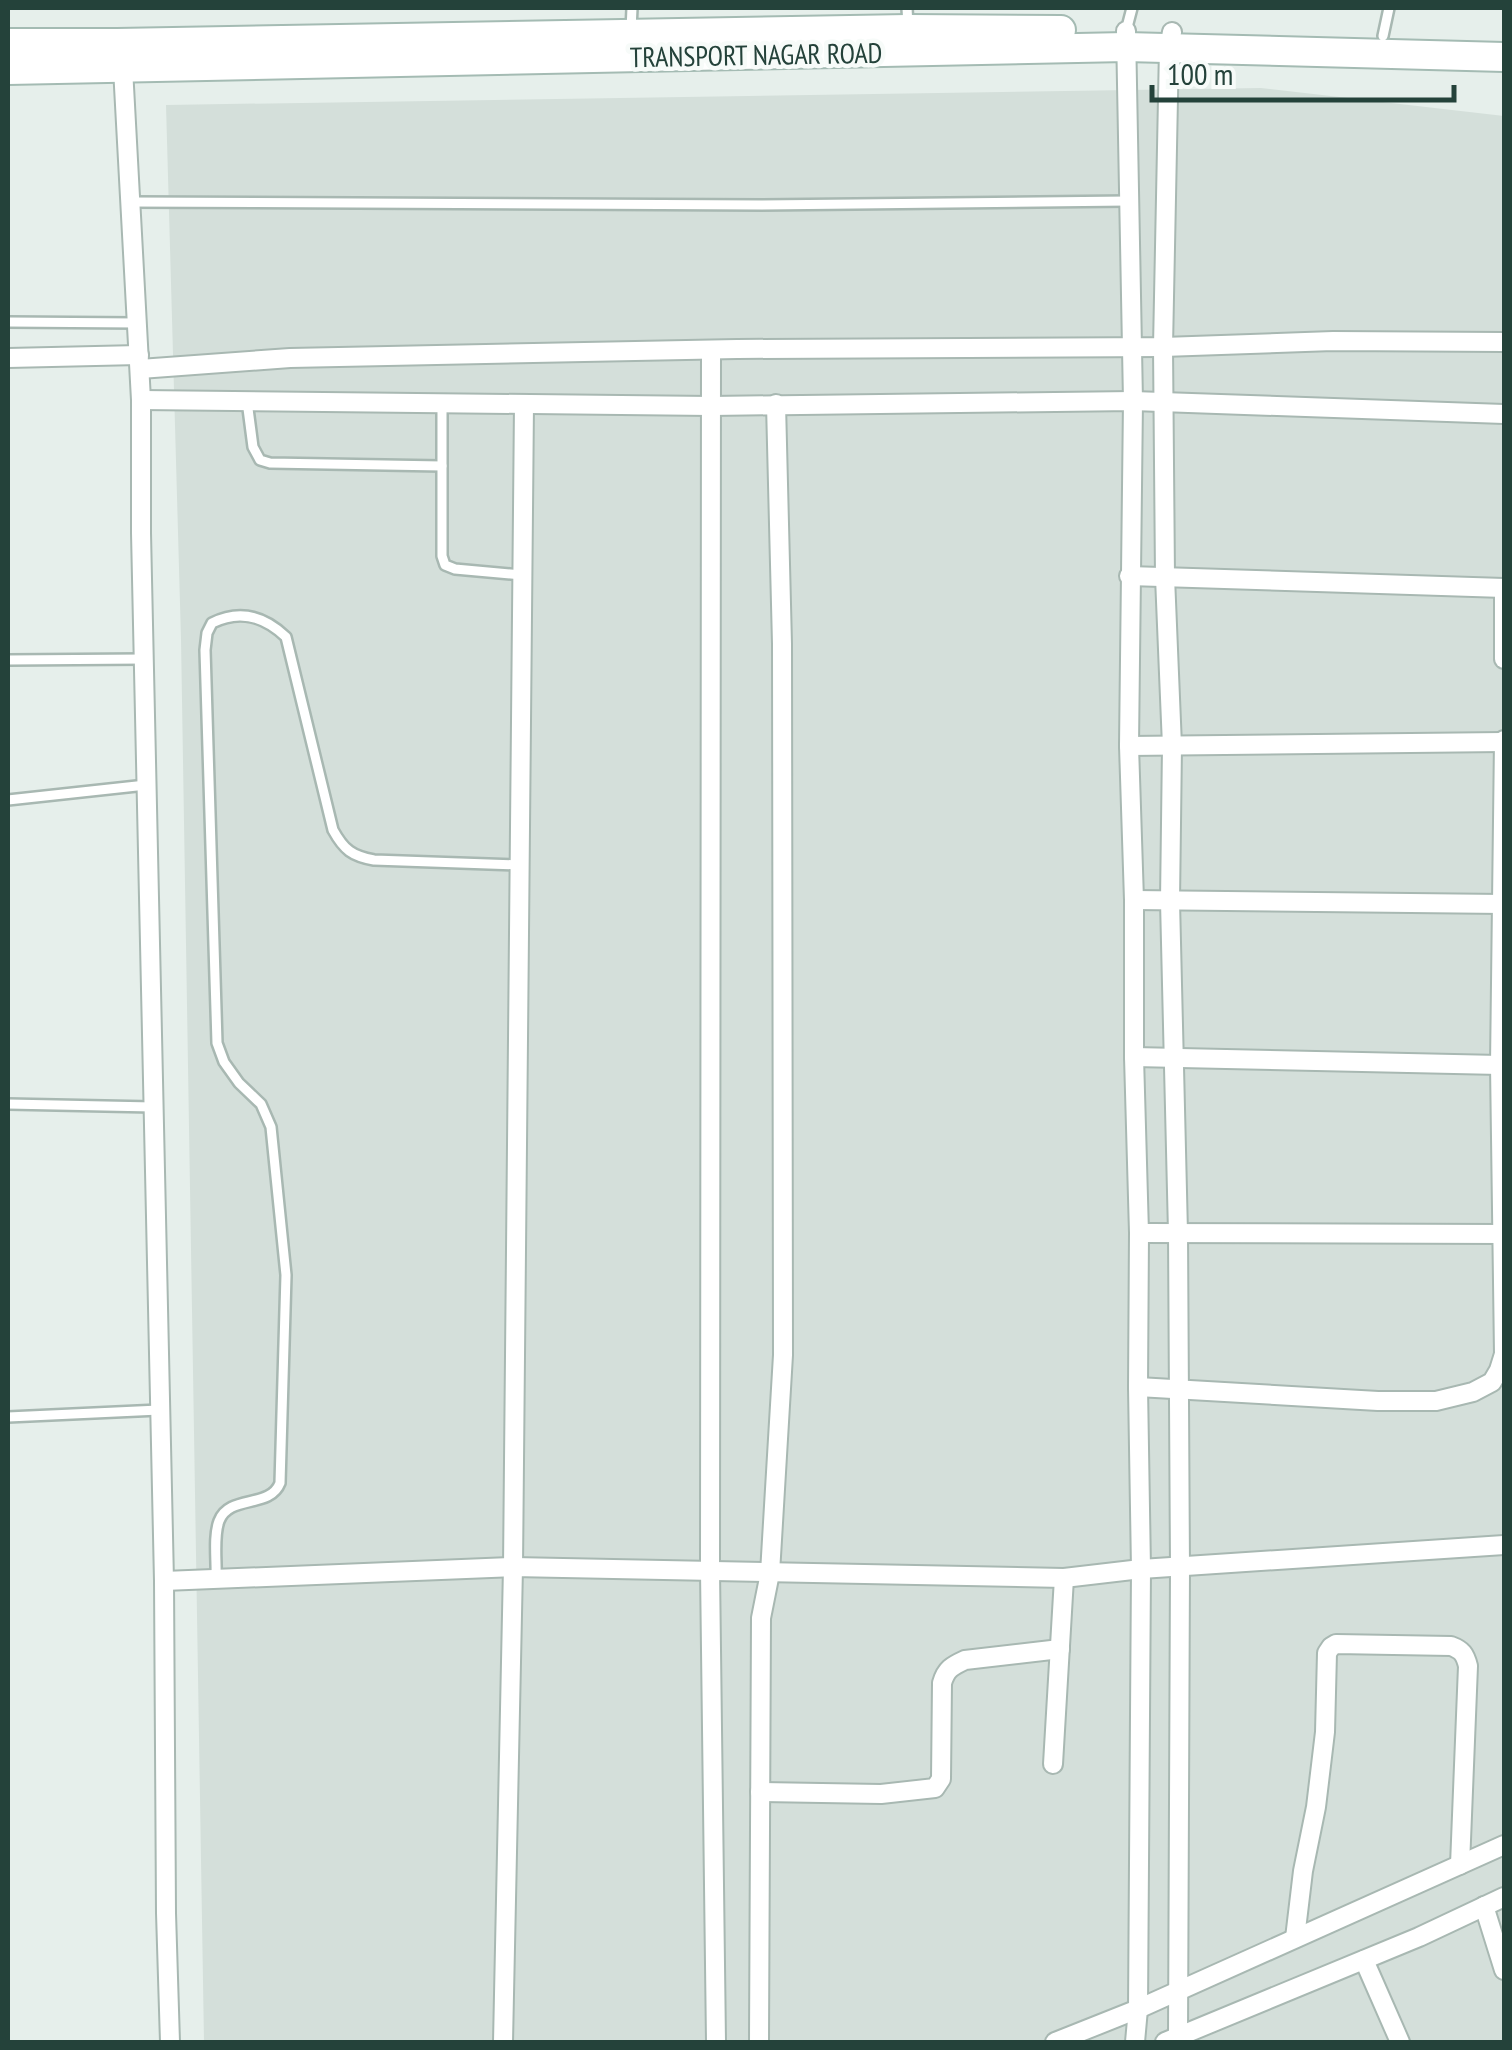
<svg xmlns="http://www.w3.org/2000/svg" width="1512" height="2050" font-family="'PT Sans Narrow',sans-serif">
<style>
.built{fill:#d4dfda}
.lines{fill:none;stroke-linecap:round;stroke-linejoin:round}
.lane-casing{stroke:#a8b8b2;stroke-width:14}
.street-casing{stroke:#a8b8b2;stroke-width:22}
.secondary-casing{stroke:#a4bbb3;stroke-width:32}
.lane{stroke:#fff;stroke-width:9}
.street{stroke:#fff;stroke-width:18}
.secondary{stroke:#fff;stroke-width:28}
.labels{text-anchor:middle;stroke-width:9;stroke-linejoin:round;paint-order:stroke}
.street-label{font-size:28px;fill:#24423a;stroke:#f7fbf9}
</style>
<rect width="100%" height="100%" fill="#e6efeb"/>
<polygon class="built" points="1261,88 1504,116 1504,2042 204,2042 181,639 166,105"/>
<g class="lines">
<g class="lane-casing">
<g id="lane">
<polyline points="907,8 908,26"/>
<polyline points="631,30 632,8"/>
<polyline points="1126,31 1132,8"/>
<polyline points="1383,36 1389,8"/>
<polyline points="130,202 762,205 1128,201"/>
<polyline points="8,322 137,323"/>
<polyline points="247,401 253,447 260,460 270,463 442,466"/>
<polyline points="442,403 442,556 445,565 455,569 522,575"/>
<polyline points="8,660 144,659"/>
<polyline points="8,800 146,785"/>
<polyline points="8,1104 153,1107"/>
<polyline points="8,1417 159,1410"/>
<path d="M216 1579C217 1562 213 1537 219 1521 229 1494 270 1509 280 1483L286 1275 271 1127 261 1104 239 1083 224 1062 217 1043 205 650 207 633 212 623C240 609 264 616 286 637L333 830C344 850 352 856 374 860L520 865"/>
</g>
</g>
<g class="street-casing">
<g id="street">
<polyline points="1126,31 1133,401 1129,746 1134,900 1134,1057 1139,1233 1138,1387 1141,1569 1138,2009 1135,2042"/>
<polyline points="1172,32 1169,48 1163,347 1165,577 1172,746 1170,901 1178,1233 1180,1568 1178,2037"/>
<polyline points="123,68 141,400 141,533 164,1581 166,1913 170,2042"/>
<polyline points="711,350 710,1571 716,2042"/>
<polyline points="8,358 139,355"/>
<polyline points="140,369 290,358 737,349 1163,347 1333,341 1504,342"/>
<polyline points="141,400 711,406 1133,401 1504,414"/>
<polyline points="1129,576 1504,588"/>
<polyline points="1504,588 1504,659"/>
<polyline points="1129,746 1504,742"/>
<polyline points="1134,900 1504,904"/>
<polyline points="1134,1057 1500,1065"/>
<polyline points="1139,1233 1504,1234"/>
<polyline points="1138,1387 1378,1401 1436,1401 1473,1392 1492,1382 1499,1370 1504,1354 1500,1065 1504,740"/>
<polyline points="164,1581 513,1567 1064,1578 1141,1569 1504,1545"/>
<polyline points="1053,1764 1064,1578"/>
<path d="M760 1792 881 1794 935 1788 941 1779 942 1683C946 1669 952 1666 965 1660L1060 1649"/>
<polyline points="1484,1906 1504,1970"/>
<path d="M1295 1938 1303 1871 1316 1807 1325 1732 1327 1653 1331 1647 1336 1644 1451 1646C1462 1650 1465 1654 1468 1666L1460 1865"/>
<polyline points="1364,1960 1400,2042"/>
<polyline points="503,2042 513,1567 524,404"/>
<polyline points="759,2042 761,1618 770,1573 783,1355 782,644 776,404"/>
<polyline points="1055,2042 1138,2009 1504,1845"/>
<polyline points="1165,2042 1419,1937 1504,1897"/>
</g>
</g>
<g class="secondary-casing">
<g id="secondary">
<polyline points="8,43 117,43 908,29 1061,30"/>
<polyline points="8,70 1126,47 1504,57"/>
</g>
</g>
<use href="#lane" class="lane"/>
<use href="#street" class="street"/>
<use href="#secondary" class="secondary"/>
</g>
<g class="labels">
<g class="street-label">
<text transform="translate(756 55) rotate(-1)" y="10">TRANSPORT NAGAR ROAD</text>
</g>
</g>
<rect width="1512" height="2050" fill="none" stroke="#24423a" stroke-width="20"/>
<path d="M1152 85v15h302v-15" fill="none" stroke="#24423a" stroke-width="5"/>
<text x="1167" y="85" font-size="30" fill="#24423a" stroke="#f7fbf9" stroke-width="8" paint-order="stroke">100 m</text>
</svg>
